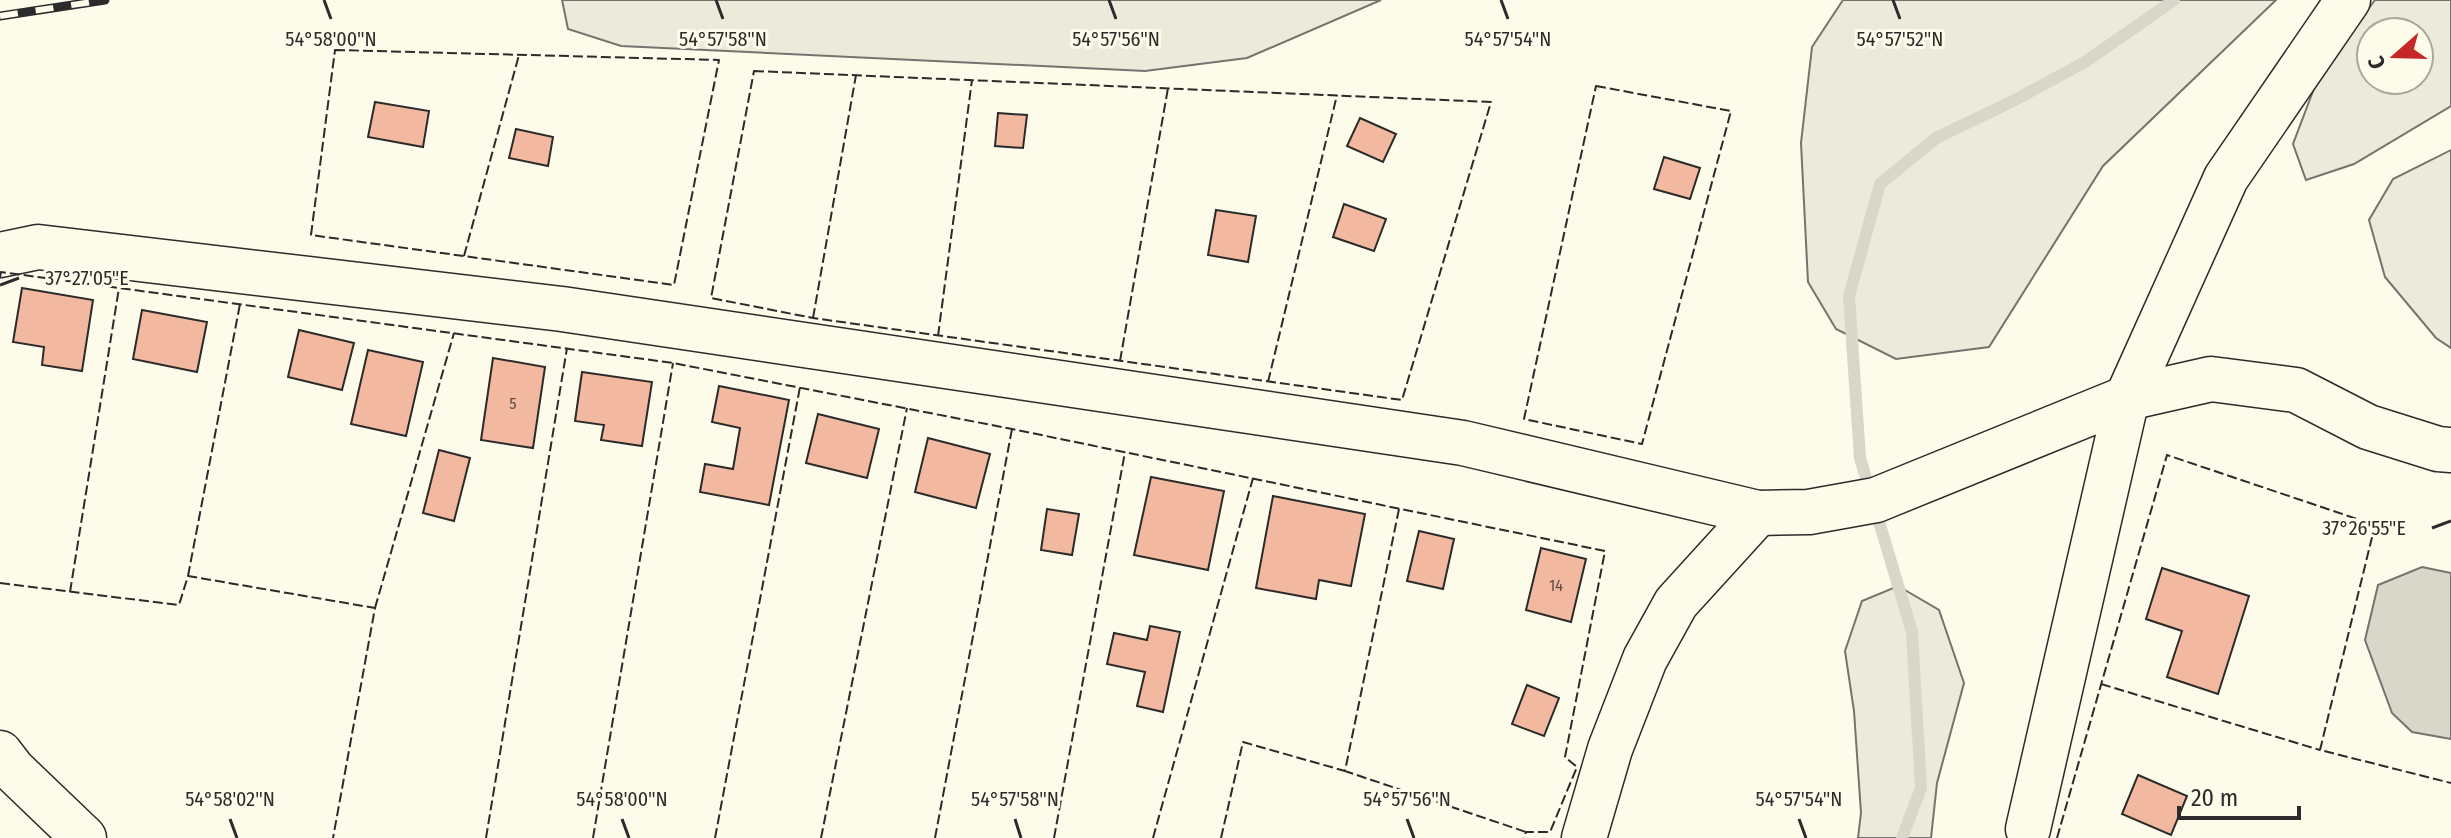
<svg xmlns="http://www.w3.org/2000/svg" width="2451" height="838" font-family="'Fira Sans Condensed',sans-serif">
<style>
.green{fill:#ecebdb;stroke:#74746e;stroke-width:2;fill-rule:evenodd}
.water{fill:#d8d7c9;stroke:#74746e;stroke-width:2}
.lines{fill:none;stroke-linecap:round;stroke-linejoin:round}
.stream{stroke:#d8d7c9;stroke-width:12}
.building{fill:#f2b8a0;stroke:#2b2b2b;stroke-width:2}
.minor-casing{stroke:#2b2b2b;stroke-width:47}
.minor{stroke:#fdfbea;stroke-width:44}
.rail-casing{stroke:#2b2b2b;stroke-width:9}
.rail{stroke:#fdfbea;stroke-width:6;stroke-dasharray:18;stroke-linecap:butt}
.fence{stroke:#2b2b2b;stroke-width:2;stroke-dasharray:10 4;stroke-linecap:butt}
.ticks{fill:none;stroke:#2b2b2b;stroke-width:3}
.labels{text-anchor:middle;stroke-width:6;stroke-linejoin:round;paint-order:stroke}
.number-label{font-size:16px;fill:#5d4e48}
.ticks-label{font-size:20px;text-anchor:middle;fill:#2b2b2b;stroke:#fdfbea;stroke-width:6;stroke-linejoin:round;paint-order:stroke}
</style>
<rect width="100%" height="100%" fill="#fdfbea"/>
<g class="green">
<polygon points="562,0 1381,0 1247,58 1145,71 621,46 568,29"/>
<polygon points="1843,0 2276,0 2103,166 1989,347 1896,359 1836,329 1808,282 1801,143 1812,47"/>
<path d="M2375 0H2451V106L2354 164 2306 180 2293 144 2318 78ZM2371 32H2419V80H2371Z"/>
<polygon points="2451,150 2451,348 2436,338 2385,277 2369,220 2393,179"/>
<polygon points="1898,586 1939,610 1964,683 1937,783 1931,838 1858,838 1861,813 1854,711 1845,651 1862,601"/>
</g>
<polygon class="water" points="2422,567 2451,573 2451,739 2412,732 2392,713 2365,640 2378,585"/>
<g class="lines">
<polyline class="stream" points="1902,838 1921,788 1912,632 1860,458 1849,296 1880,184 1936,138 2013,101 2085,62 2174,0"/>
</g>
<g class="building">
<polygon points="375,102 429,111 423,147 368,137"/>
<polygon points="998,113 1027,115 1023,148 995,146"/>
<polygon points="1360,118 1396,134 1383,162 1347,146"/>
<polygon points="516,129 553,137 548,166 509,158"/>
<polygon points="1664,157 1700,168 1690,199 1654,189"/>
<polygon points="1344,204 1386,219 1374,251 1333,237"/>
<polygon points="1216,210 1256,216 1248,262 1208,255"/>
<polygon points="22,288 93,300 82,371 42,365 44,347 13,342"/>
<polygon points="142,310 207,322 197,372 133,359"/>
<polygon points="299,330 354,343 342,390 288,377"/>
<polygon points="368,350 423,362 406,436 351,424"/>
<polygon points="493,358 545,367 533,448 481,440"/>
<polygon points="582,372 652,382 642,446 601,440 604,425 575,421"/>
<polygon points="719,386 789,400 769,505 700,492 705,464 733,469 740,428 712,422"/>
<polygon points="818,414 879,429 867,478 806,463"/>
<polygon points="928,438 990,454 976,508 915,492"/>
<polygon points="439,450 470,458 454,521 423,513"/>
<polygon points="1151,477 1224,491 1208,570 1134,555"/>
<polygon points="1273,496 1365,514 1351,586 1319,580 1316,599 1256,588"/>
<polygon points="1047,509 1079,514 1072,555 1041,550"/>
<polygon points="1419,531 1454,539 1443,589 1407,581"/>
<polygon points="1541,548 1586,559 1571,622 1526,610"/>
<polygon points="2162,568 2249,596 2218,694 2167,677 2182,631 2146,619"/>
<polygon points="1150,626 1180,632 1163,712 1137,706 1145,672 1107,664 1114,633 1147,640"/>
<polygon points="1527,685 1559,698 1544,736 1512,724"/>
<polygon points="2138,775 2187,796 2171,835 2122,814"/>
</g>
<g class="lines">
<g class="minor-casing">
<g id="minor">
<polyline points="0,255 38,247 562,309 1463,443 1758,513 1809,512 1876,500 2127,398 2211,379 2296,390 2368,427 2438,449 2451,450"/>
<polyline points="0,753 13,770 84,838"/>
<polyline points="2028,829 2127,398 2226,178 2348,0"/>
<polyline points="1584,838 1610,749 1645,659 1676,603 1758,513"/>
</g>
</g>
<use href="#minor" class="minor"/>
<g class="rail-casing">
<polyline id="rail" points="0,16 105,0"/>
</g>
<use href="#rail" class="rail"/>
<g class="fence">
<polygon points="335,50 719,60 674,285 311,235"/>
<polygon points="754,71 1491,102 1402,400 813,318 711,298"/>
<polygon points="1596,86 1731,111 1642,444 1524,419"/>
<polyline points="464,256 519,55"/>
<polyline points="0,277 1,272 673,363 1012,429 1605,551 1565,757 1577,767 1550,832 1526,832 1524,838"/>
<polyline points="813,318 856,75"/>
<polyline points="938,336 972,80"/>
<polyline points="1120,361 1168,88"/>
<polyline points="1268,382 1337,95"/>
<polyline points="1399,509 1345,771 1526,832"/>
<polyline points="188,576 240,304"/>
<polyline points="0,583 179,605 188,576 375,608 333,838"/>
<polyline points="70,592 119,288"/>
<polyline points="375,608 454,333"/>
<polyline points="2101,684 2320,750"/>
<polyline points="486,838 567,348"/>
<polyline points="593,838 673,363"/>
<polyline points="715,838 800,387"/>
<polyline points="821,838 907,408"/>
<polyline points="935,838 1012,429"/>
<polyline points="1054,838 1125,452"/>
<polyline points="1153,838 1253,478"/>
<polyline points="1221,838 1243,742 1345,771"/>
<polyline points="2057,838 2167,455 2375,525 2320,750 2451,783"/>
</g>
</g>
<path class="ticks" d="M324 0 331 19M716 0 723 19M1109 0 1116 19M1501 0 1508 19M1893 0 1900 19M0 285 19 278M2432 528 2451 521M230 819 237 838M622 819 629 838M1015 819 1021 838M1407 819 1414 838M1799 819 1806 838"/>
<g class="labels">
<g class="number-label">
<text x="513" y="409">5</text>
<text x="1556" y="591">14</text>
</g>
</g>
<g class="ticks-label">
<text x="331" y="46">54°58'00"N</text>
<text x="723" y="46">54°57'58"N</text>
<text x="1116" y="46">54°57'56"N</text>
<text x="1508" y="46">54°57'54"N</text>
<text x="1900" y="46">54°57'52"N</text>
<text x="87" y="285">37°27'05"E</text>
<text x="2364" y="535">37°26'55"E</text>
<text x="230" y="806">54°58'02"N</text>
<text x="622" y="806">54°58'00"N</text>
<text x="1015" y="806">54°57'58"N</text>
<text x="1407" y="806">54°57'56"N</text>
<text x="1799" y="806">54°57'54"N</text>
</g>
<g transform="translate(2395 56) rotate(250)"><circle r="38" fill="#fdfbea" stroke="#a9a89e" stroke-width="2"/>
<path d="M0-6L14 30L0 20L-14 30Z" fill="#c62828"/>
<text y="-12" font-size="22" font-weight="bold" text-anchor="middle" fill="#2b2b2b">С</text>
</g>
<path d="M2179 806v12h120v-12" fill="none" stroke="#2b2b2b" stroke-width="4"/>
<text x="2191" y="806" font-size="24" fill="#2b2b2b" stroke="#fdfbea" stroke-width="6" paint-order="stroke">20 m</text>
</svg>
